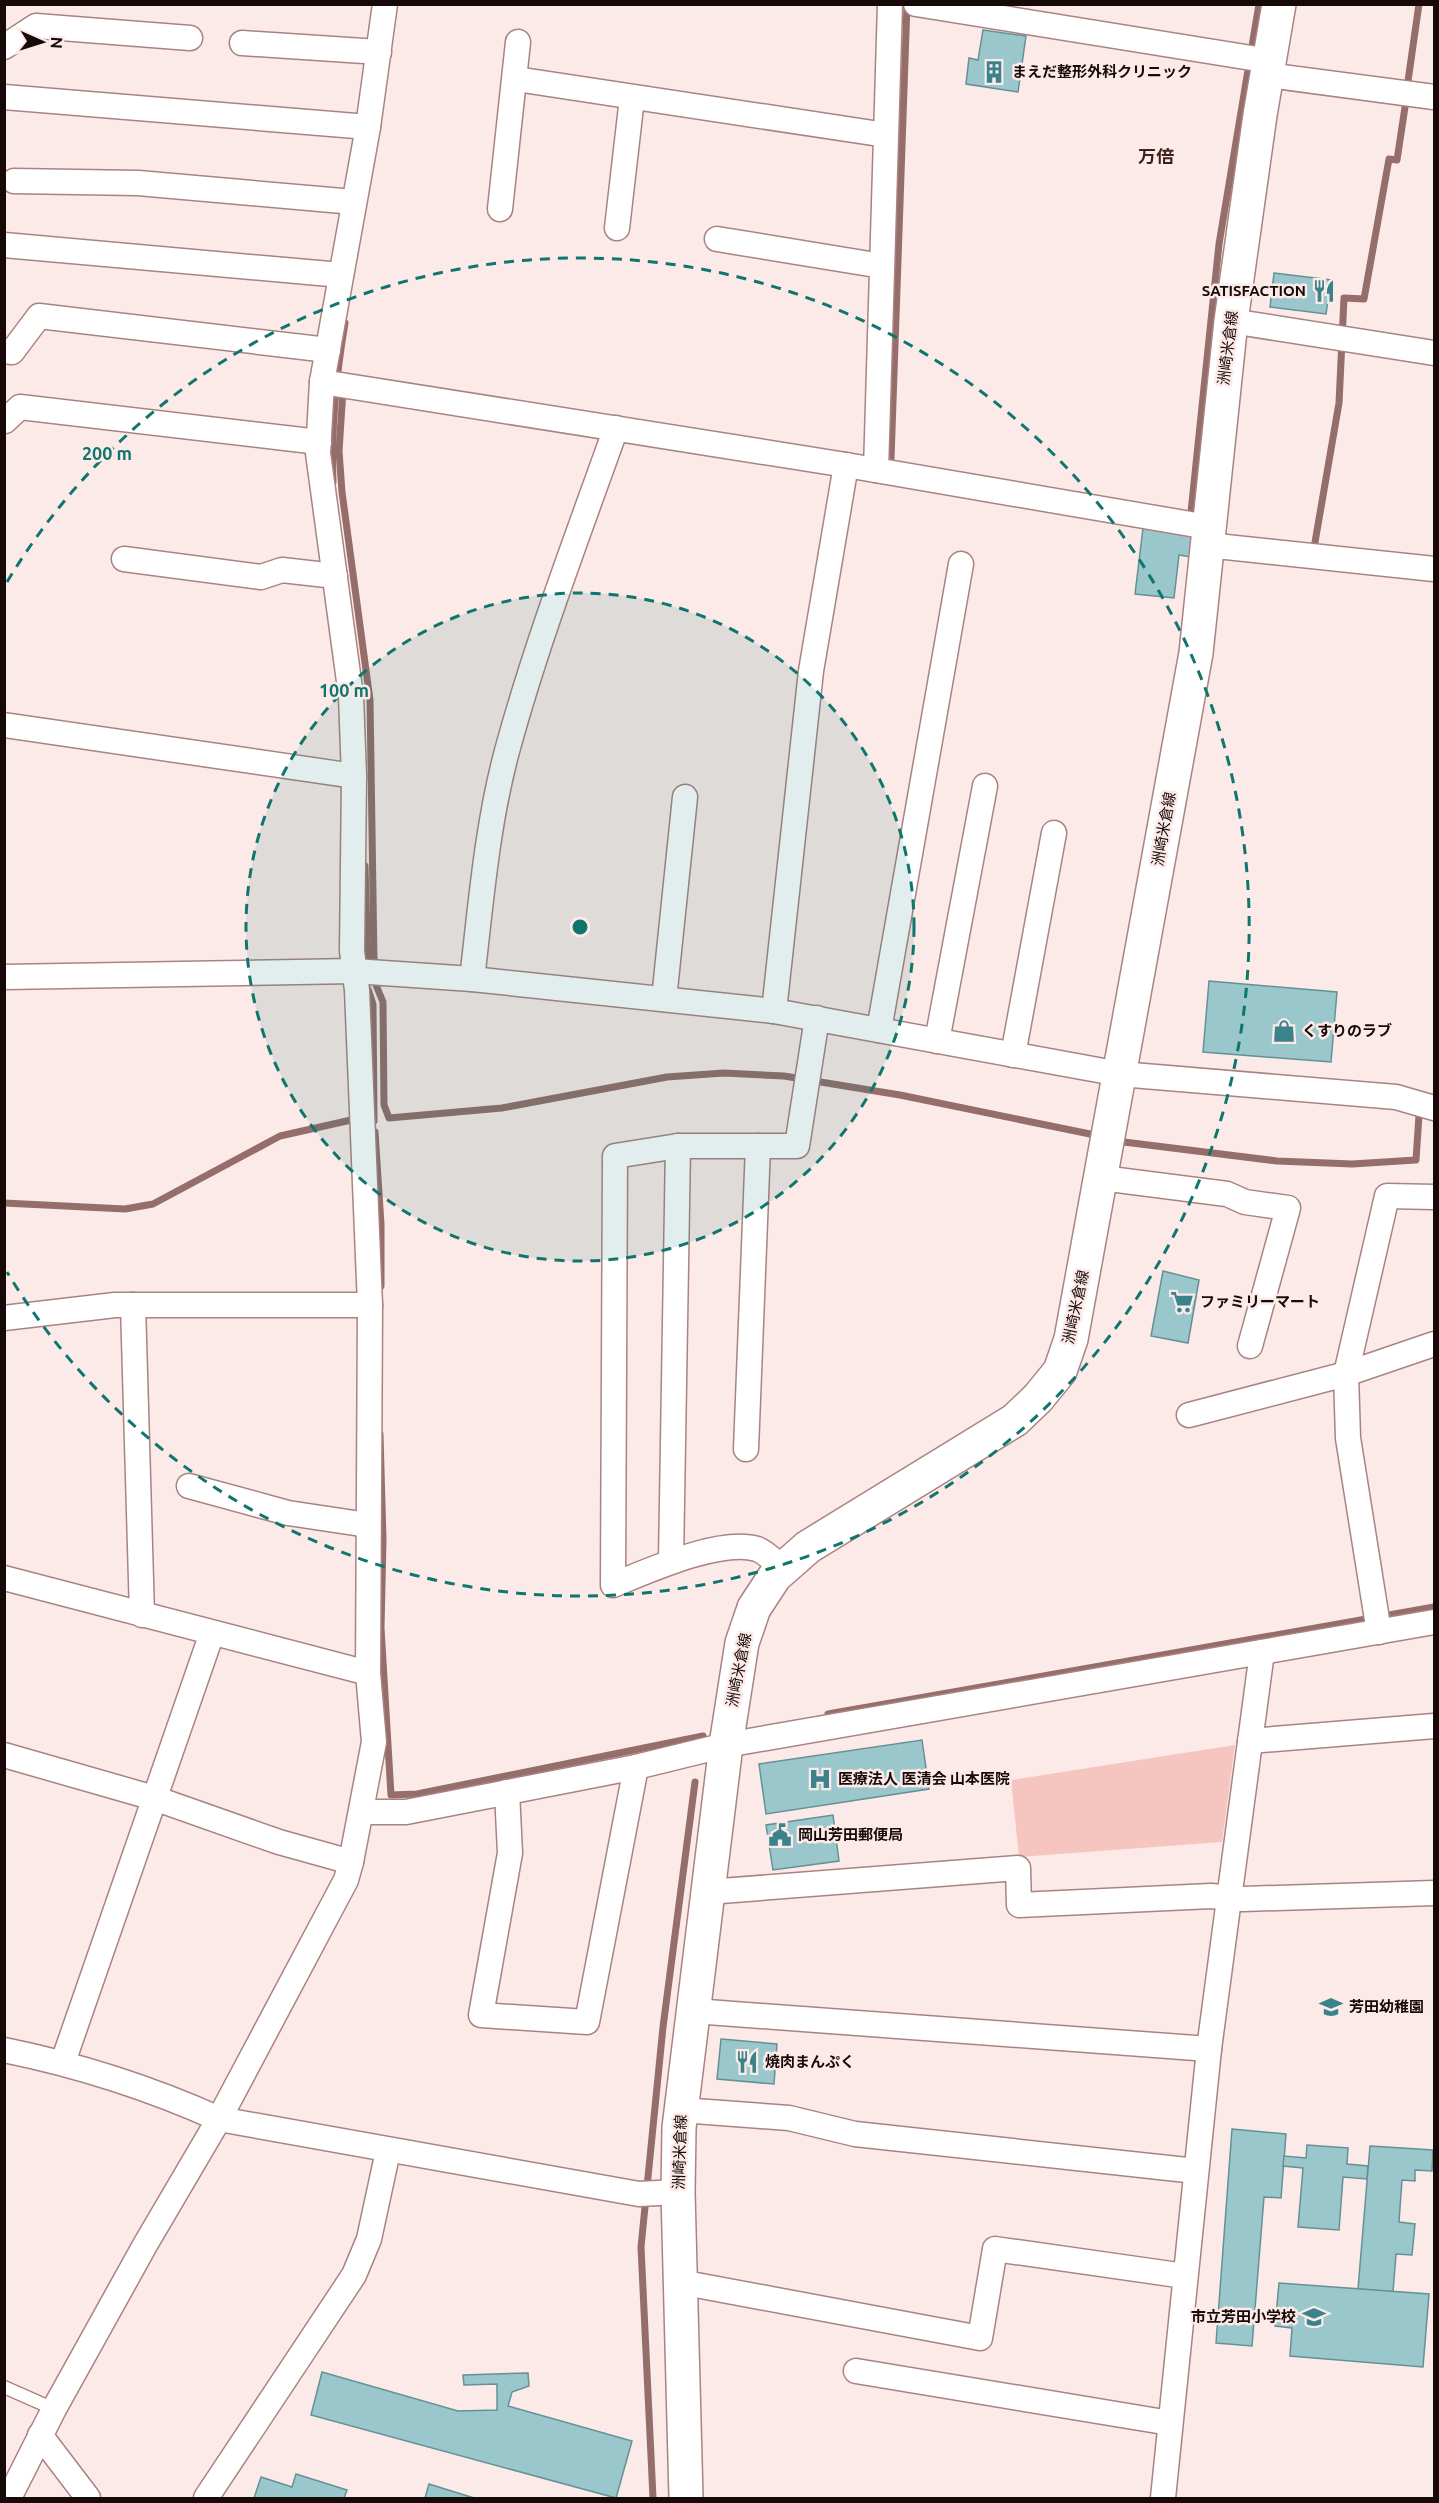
<svg xmlns="http://www.w3.org/2000/svg" width="1439" height="2503" font-family="Ubuntu,'Noto Sans JP',sans-serif">
<style>
.green{fill:#f7c5c0}
.lines{fill:none;stroke-linecap:round;stroke-linejoin:round}
.stream{stroke:#956e6b;stroke-width:7}
.building{fill:#99c7cc;stroke:#659196;stroke-width:1.5}
.lane-casing{stroke:#aa8380;stroke-width:15}
.street-casing{stroke:#aa8380;stroke-width:27}
.secondary-casing{stroke:#aa8380;stroke-width:36}
.lane{stroke:#fff;stroke-width:12}
.street{stroke:#fff;stroke-width:24}
.secondary{stroke:#fff;stroke-width:33}
.ring{fill:none;stroke:#0f766e;stroke-width:3;stroke-dasharray:10 8}
.labels{text-anchor:middle;stroke-width:5;stroke-linejoin:round;paint-order:stroke}
.poi-label{font-size:15px;font-weight:bold;fill:#160908;stroke:#fbeae8;text-anchor:start}
.street-label{font-size:15px;fill:#160908;stroke:#fbeae8}
.quarter-label{font-size:18px;font-weight:bold;fill:#3e1f1d;stroke:#fbeae8}
.centre{fill:#0f766e;stroke:#fbeae8;stroke-width:3}
.ring-label{font-size:18px;text-anchor:middle;font-weight:bold;fill:#0f766e;stroke:#fbeae8;stroke-width:5;stroke-linejoin:round;paint-order:stroke}
</style>
<rect width="100%" height="100%" fill="#fbeae8"/>
<polygon class="green" points="1235,1745 1222,1842 1019,1857 1011,1780"/>
<g class="lines">
<g class="stream">
<polyline points="1408,81 1419,4"/>
<polyline points="343,390 339,451 342,492 370,700 374,959 376,985 383,1002 384,1105 389,1118 502,1108 667,1077 724,1073 784,1076 900,1095 1090,1134"/>
<polyline points="891,459 907,4"/>
<path d="M333 482C331 428 336 376 345 323"/>
<polyline points="1191,512 1219,244 1259,4"/>
<polyline points="1314,548 1339,403 1344,298 1364,299 1389,159 1397,160 1405,107"/>
<polyline points="365,866 368,969"/>
<polyline points="368,989 373,1004 374,1121"/>
<polyline points="375,1132 381,1224 381,1286"/>
<polyline points="1124,1142 1277,1161 1352,1164 1416,1160 1419,1115"/>
<polyline points="4,1203 125,1209 153,1204 280,1136 360,1118"/>
<polyline points="380,1434 383,1540 381,1628 391,1795 417,1794 703,1736"/>
<polyline points="828,1714 1434,1607"/>
<polyline points="653,2498 641,2247 663,2027 695,1782"/>
</g>
</g>
<g class="building">
<polygon points="983,30 1026,36 1018,92 966,84 969,58 978,60"/>
<polygon points="1274,273 1331,280 1326,314 1270,307"/>
<polygon points="1143,528 1199,535 1196,558 1179,555 1174,598 1135,594"/>
<polygon points="1209,981 1337,992 1331,1062 1203,1052"/>
<polygon points="1163,1271 1199,1280 1188,1343 1151,1336"/>
<polygon points="922,1740 929,1789 766,1814 759,1764"/>
<polygon points="833,1815 839,1861 773,1870 766,1825"/>
<polygon points="721,2039 777,2044 774,2084 717,2079"/>
<polygon points="1232,2129 1286,2134 1281,2198 1264,2197 1252,2346 1216,2343"/>
<polygon points="1307,2145 1348,2148 1347,2164 1368,2166 1367,2179 1343,2177 1339,2230 1298,2227 1303,2168 1283,2166 1284,2156 1306,2158"/>
<polygon points="1370,2146 1433,2150 1432,2171 1415,2170 1415,2181 1402,2180 1399,2222 1415,2224 1412,2255 1396,2254 1393,2292 1358,2289"/>
<polygon points="1279,2283 1429,2294 1423,2367 1290,2356 1292,2328 1275,2326"/>
<polygon points="322,2372 458,2411 497,2410 497,2384 464,2385 463,2375 528,2373 529,2386 512,2392 508,2406 632,2441 616,2498 311,2415"/>
<polygon points="296,2474 347,2490 344,2498 254,2498 261,2477 292,2487"/>
<polygon points="429,2484 474,2498 425,2498"/>
</g>
<g class="lines">
<g class="lane-casing">
<polyline id="lane" points="4,2387 54,2409"/>
</g>
<g class="street-casing">
<g id="street">
<polyline points="916,4 1270,61"/>
<polyline points="242,43 379,52"/>
<polyline points="4,47 36,26 190,38"/>
<polyline points="1268,75 1434,97"/>
<polyline points="516,79 886,135"/>
<polyline points="4,97 368,127"/>
<polyline points="14,181 138,183 354,202"/>
<polyline points="500,209 518,42"/>
<polyline points="617,228 632,98"/>
<polyline points="717,239 882,266"/>
<polyline points="4,245 341,275"/>
<polyline points="1231,321 1434,353"/>
<polyline points="4,351 12,352 39,316 328,350"/>
<polyline points="322,382 846,465 1208,527"/>
<polyline points="5,421 20,407 319,442"/>
<polyline points="876,470 890,4"/>
<polyline points="1207,545 1434,569"/>
<polyline points="124,559 261,577 282,570 335,576"/>
<polyline points="4,725 354,776"/>
<polyline points="4,977 354,971 472,979 774,1011 1120,1074 1396,1097 1434,1108"/>
<path d="M472 979C481 903 487 825 507 751 537 641 578 535 616 428"/>
<polyline points="664,999 685,797"/>
<polyline points="774,1011 811,671 846,465"/>
<polyline points="879,1030 961,564"/>
<polyline points="937,1041 985,786"/>
<polyline points="1013,1055 1054,833"/>
<polyline points="1102,1178 1227,1194 1245,1202 1288,1208 1250,1346"/>
<polyline points="133,1305 142,1615"/>
<polyline points="4,1318 115,1305 370,1305"/>
<polyline points="1189,1415 1346,1374 1434,1344"/>
<polyline points="746,1449 758,1146"/>
<polyline points="189,1486 288,1513 368,1525"/>
<polyline points="671,1561 678,1146"/>
<path d="M783 1569C776 1563 766 1552 757 1549 720 1538 648 1571 613 1585L615 1156 678 1146H797L817 1018"/>
<polyline points="4,1578 368,1673"/>
<polyline points="1379,1632 1348,1438 1346,1374 1387,1196 1434,1197"/>
<polyline points="1250,1741 1434,1726"/>
<polyline points="4,1755 154,1798 279,1842 351,1862"/>
<polyline points="507,1792 510,1853 481,2015 587,2022 636,1767"/>
<polyline points="362,1812 406,1812 636,1767 726,1745 1434,1622"/>
<polyline points="708,1892 1018,1868 1019,1905 1211,1896 1243,1899 1434,1893"/>
<polyline points="694,2011 1209,2049"/>
<path d="M4 2050C78 2065 150 2088 219 2119L639 2194 678 2192"/>
<polyline points="63,2062 212,1633"/>
<polyline points="681,2110 789,2118 855,2134 1196,2171"/>
<polyline points="680,2282 980,2338 995,2249 1185,2276"/>
<polyline points="856,2371 1170,2423"/>
<polyline points="40,2435 88,2498"/>
<polyline points="9,2498 54,2409 145,2245 219,2119 346,1880 351,1862 374,1742 368,1673 370,1305 357,990 352,951 354,776 351,696 318,453 322,382 368,127 385,4"/>
<polyline points="206,2498 354,2275 369,2239 388,2151"/>
<polyline points="1163,2498 1209,2049 1262,1652"/>
</g>
</g>
<g class="secondary-casing">
<polyline id="secondary" points="686,2498 678,2192 679,2128 726,1745 742,1643 754,1608 775,1576 808,1547 1015,1420 1038,1398 1060,1371 1071,1339 1196,653 1231,321 1260,115 1279,4"/>
</g>
<use href="#lane" class="lane"/>
<use href="#street" class="street"/>
<use href="#secondary" class="secondary"/>
</g>
<circle cx="580" cy="927" r="334" fill="#0f766e" fill-opacity=".12"/>
<g class="ring">
<circle cx="580" cy="927" r="334"/>
<path d="M7 582A669 669 0 1 1 7 1272"/>
</g>
<defs>
<g id="building-bare" transform="scale(1.8)"><path d="M-4-6H4V6H1V3H-1V6H-4ZM-2.5-4.3h1.7v1.8h-1.7ZM.8-4.3h1.7v1.8H.8ZM-2.5-1h1.7V.8h-1.7ZM.8-1h1.7V.8H.8Z" fill="#3b838a" stroke="#fbeae8" stroke-width="2.5" paint-order="stroke"/></g>
<g id="restaurant-bare" transform="scale(1.8)"><path d="M-5-6h1v4h1v-4h1v4h1v-4h1v5L-1.5 .5V6h-2V.5L-5-1ZM5-6V6H3V1.5H1.5Q1.5-4 5-6Z" fill="#3b838a" stroke="#fbeae8" stroke-width="2.5" paint-order="stroke"/></g>
<g id="shop-bare" transform="scale(1.8)"><path d="M-5-2.5h2.3a2.7 3.5 0 0 1 5.4 0H5L5.5 6h-11ZM-1.5-2.5h3a1.5 2.3 0 0 0-3 0Z" fill="#3b838a" stroke="#fbeae8" stroke-width="2.5" paint-order="stroke"/></g>
<g id="supermarket-bare" transform="scale(1.8)"><path d="M-6-5.5h2.5l.6 2H6L4.5 2H-2.5L-4.4-4H-6ZM-1.5 3.2a1.3 1.3 0 1 0 .1 0ZM3 3.2a1.3 1.3 0 1 0 .1 0Z" fill="#3b838a" stroke="#fbeae8" stroke-width="2.5" paint-order="stroke"/></g>
<g id="hospital-bare" transform="scale(1.8)"><path d="M-5-5h3v3.5h4V-5h3V5h-3V1.5h-4V5h-3Z" fill="#3b838a" stroke="#fbeae8" stroke-width="2.5" paint-order="stroke"/></g>
<g id="civic-bare" transform="scale(1.8)"><path d="M-.6-6.5H3V-4.5H.6V-3L4-1V1h2V6H-6V1h2V-1L-.6-3ZM-1.2 2.5V6h2.4V2.5Z" fill="#3b838a" stroke="#fbeae8" stroke-width="2.5" paint-order="stroke"/></g>
<g id="school-bare" transform="scale(1.8)"><path d="M0-5L7-2L0 1L-7-2ZM-4 1L0 2.5L4 1V4Q0 6-4 4Z" fill="#3b838a" stroke="#fbeae8" stroke-width="2.5" paint-order="stroke"/></g>
</defs>
<g fill-rule="evenodd">
<use href="#building-bare" x="994" y="72"/>
<use href="#restaurant-bare" x="1324" y="291"/>
<use href="#shop-bare" x="1284" y="1031"/>
<use href="#supermarket-bare" x="1182" y="1302"/>
<use href="#hospital-bare" x="820" y="1779"/>
<use href="#civic-bare" x="780" y="1835"/>
<use href="#school-bare" x="1331" y="2007"/>
<use href="#restaurant-bare" x="747" y="2062"/>
<use href="#school-bare" x="1314" y="2317"/>
</g>
<g class="labels">
<g class="poi-label">
<text x="1012" y="77">まえだ整形外科クリニック</text>
<text x="1306" y="296" text-anchor="end">SATISFACTION</text>
<text x="1302" y="1036">くすりのラブ</text>
<text x="1200" y="1307">ファミリーマート</text>
<text x="838" y="1784">医療法人 医清会 山本医院</text>
<text x="798" y="1840">岡山芳田郵便局</text>
<text x="1349" y="2012">芳田幼稚園</text>
<text x="765" y="2067">焼肉まんぷく</text>
<text x="1296" y="2322" text-anchor="end">市立芳田小学校</text>
</g>
<g class="street-label">
<text transform="translate(1228 348) rotate(-83)" y="5">洲崎米倉線</text>
<text transform="translate(1164 829) rotate(-80)" y="5">洲崎米倉線</text>
<text transform="translate(1076 1307) rotate(-78)" y="5">洲崎米倉線</text>
<text transform="translate(739 1670) rotate(-79)" y="5">洲崎米倉線</text>
<text transform="translate(680 2152) rotate(-88)" y="5">洲崎米倉線</text>
</g>
<g class="quarter-label">
<text x="1156" y="163">万倍</text>
</g>
</g>
<circle cx="580" cy="927" r="9" class="centre"/>
<g class="ring-label">
<text x="107" y="460">200 m</text>
<text x="344" y="697">100 m</text>
</g>
<rect width="1439" height="2503" fill="none" stroke="#160908" stroke-width="12"/>
<g transform="translate(42 42) rotate(93)" stroke="#fbeae8" stroke-width="4.5" paint-order="stroke">
<path d="M0-4.5L10 22L0 15L-10 22Z" fill="#160908"/>
<text y="-9" font-size="16" font-weight="bold" text-anchor="middle" fill="#160908">N</text>
</g>
</svg>
